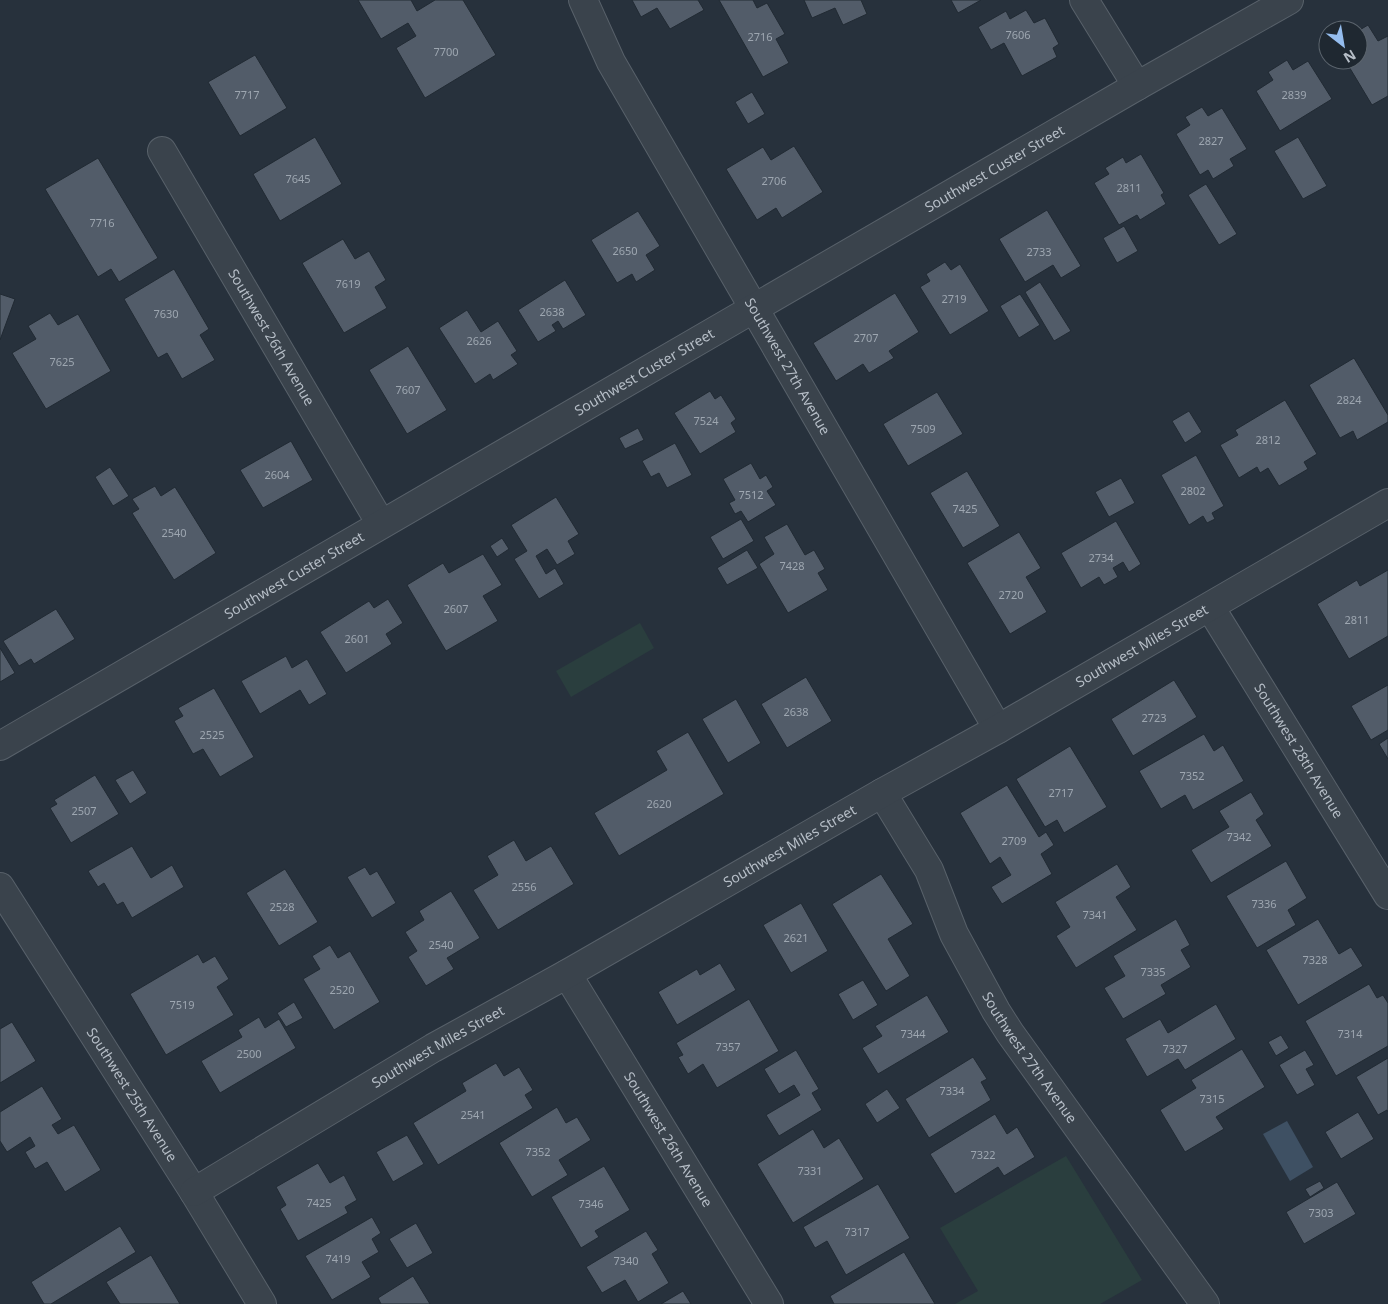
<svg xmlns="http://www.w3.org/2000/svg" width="1388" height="1304" font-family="'Noto Sans',sans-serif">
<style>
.green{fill:#2a3e3e}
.water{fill:#3e5063}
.building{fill:#525c69;stroke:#212a33}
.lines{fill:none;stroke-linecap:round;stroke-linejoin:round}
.minor-casing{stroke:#58616a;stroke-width:30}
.minor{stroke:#3a434c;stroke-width:28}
.labels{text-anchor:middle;stroke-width:4;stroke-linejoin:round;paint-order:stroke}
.number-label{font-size:11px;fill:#9da6b0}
.street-label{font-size:14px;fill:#b6bec7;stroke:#1f2831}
</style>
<rect width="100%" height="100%" fill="#27313c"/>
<g class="green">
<polygon points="640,623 654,648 571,697 556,671"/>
<polygon points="1066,1156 1142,1280 1100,1304 955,1304 978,1291 940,1228"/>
</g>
<polygon class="water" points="1287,1121 1313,1167 1290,1181 1263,1134"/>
<g class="building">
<polygon points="358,0 411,0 417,11 435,0 463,0 496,55 425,98 396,48 416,36 408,23 381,39"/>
<polygon points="632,0 698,0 704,10 670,29 657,8 641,17"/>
<polygon points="719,0 753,0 757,8 767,3 785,34 776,39 789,63 763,77"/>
<polygon points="804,0 861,0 867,14 843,25 835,8 812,18"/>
<polygon points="951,0 981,0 958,13"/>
<polygon points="1026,10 1034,23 1045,18 1059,44 1053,48 1057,57 1022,76 1004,43 991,50 978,27 1006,11 1010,19"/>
<polygon points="1368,25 1378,41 1388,36 1388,96 1372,105 1345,60 1358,60 1358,31"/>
<polygon points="255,55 287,108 240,136 208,82"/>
<polygon points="1287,60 1293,70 1308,61 1332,99 1280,131 1256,91 1273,80 1268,72"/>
<polygon points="752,92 765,114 748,124 735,102"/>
<polygon points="1202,107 1208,116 1222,108 1247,149 1230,159 1234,166 1213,179 1208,170 1200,175 1176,134 1190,125 1185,117"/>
<polygon points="315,137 342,184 280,221 253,174"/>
<polygon points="1298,137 1327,186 1303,199 1274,151"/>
<polygon points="794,146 823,192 782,218 776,208 757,220 726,169 763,147 771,160"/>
<polygon points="1141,154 1164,193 1161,195 1166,204 1140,220 1137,215 1119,225 1094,183 1109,174 1105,168 1123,157 1126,163"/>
<polygon points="98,158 158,258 119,282 111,269 98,277 45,189"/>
<polygon points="1206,184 1237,234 1219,245 1188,195"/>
<polygon points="1047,210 1081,266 1061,278 1053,265 1025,282 999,239"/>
<polygon points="638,211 660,246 646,255 655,270 636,282 632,274 617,283 591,240"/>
<polygon points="1124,226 1138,251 1117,263 1103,238"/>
<polygon points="343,239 355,259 369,251 386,280 375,287 387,308 344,333 302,263"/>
<polygon points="945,262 951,270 960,264 989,311 950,335 920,287 930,281 926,274"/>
<polygon points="174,269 209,329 200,335 215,360 182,379 167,353 158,358 124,299"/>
<polygon points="565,280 586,315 563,329 558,321 552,325 556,331 538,342 518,310"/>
<polygon points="1040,282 1071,331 1054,341 1025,292"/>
<polygon points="895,293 919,332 889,351 894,358 869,373 863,364 836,381 813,343"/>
<polygon points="0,294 15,299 0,340"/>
<polygon points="1020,294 1040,325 1019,338 1000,306"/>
<polygon points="467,310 481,332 498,321 517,351 511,355 518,364 493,380 490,374 475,384 439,328"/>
<polygon points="50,313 58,325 78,314 111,371 46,409 12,353 36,339 28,326"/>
<polygon points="408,346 447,410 407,434 369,370"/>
<polygon points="1354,358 1388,415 1388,422 1357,440 1353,431 1340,438 1309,385"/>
<polygon points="710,391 715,399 721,395 736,419 731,423 736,432 700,454 674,413"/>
<polygon points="937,392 963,434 908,466 883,424"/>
<polygon points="1285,400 1317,454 1304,462 1308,469 1279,486 1268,468 1260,473 1257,467 1239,478 1220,445 1238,435 1235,430"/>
<polygon points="1189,411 1202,432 1185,443 1172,421"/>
<polygon points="638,428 644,440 625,449 619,438"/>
<polygon points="291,441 313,480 263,508 240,470"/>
<polygon points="675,443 692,475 667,488 659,473 651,477 642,461"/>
<polygon points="1196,455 1224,506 1212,513 1215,519 1207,523 1203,516 1189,525 1161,475"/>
<polygon points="751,463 760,479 766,475 773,487 767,491 776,505 748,522 741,511 735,514 729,503 735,500 723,479"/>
<polygon points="110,467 129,496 113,506 95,477"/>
<polygon points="967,471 1000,526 963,548 930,493"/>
<polygon points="1121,478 1135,503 1109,517 1095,492"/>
<polygon points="155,486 161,496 175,487 216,553 174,580 132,513 139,509 132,499"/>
<polygon points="556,497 579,534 568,541 575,554 557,565 547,549 536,556 546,574 555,568 564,584 539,599 514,559 527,551 511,525"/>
<polygon points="741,519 754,541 723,559 710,537"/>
<polygon points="1116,521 1141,564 1129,572 1123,562 1113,568 1118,577 1104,585 1099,577 1081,588 1061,553"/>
<polygon points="787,524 805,555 814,550 825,569 818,573 828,590 788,613 759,564 774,554 764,537"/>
<polygon points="1019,532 1041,568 1026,577 1047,612 1010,634 967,563"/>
<polygon points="502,538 509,549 497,557 490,546"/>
<polygon points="747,550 758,568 727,585 717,568"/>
<polygon points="483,554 502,585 483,596 498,621 446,651 407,585 443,563 449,573"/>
<polygon points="1388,570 1388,636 1349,659 1317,604 1357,580 1360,586"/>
<polygon points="388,599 403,623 386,634 392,644 346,673 320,632 369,601 374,608"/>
<polygon points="56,609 75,639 34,664 31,659 19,666 3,641"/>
<polygon points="0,648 15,673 0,682"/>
<polygon points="286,656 292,668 307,659 327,694 309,705 300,690 260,714 241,681"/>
<polygon points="806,677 832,721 787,748 761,704"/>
<polygon points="1174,680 1197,717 1133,756 1111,719"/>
<polygon points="1388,685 1388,730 1371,740 1351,706"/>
<polygon points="214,688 254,757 220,777 203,749 193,754 174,721 183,716 178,708"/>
<polygon points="736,699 761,743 728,763 702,719"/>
<polygon points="688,732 724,794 619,856 594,813 667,770 656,751"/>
<polygon points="1204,734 1214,751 1223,745 1244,781 1193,810 1185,795 1161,809 1139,771"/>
<polygon points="1388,738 1388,759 1379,744"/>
<polygon points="1070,746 1107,807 1064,833 1057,820 1045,827 1016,779"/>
<polygon points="133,770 147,793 130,804 115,780"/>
<polygon points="95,775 119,814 71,843 50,808 57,804 54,800"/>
<polygon points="1007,785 1039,837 1046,832 1054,845 1041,854 1052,874 1002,904 991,887 1011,875 1000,857 990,864 960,813"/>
<polygon points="1251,792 1264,814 1256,820 1272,846 1211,883 1191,850 1229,827 1219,811"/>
<polygon points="514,840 526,861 551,846 574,884 498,930 473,890 498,875 487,856"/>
<polygon points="132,846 151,878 172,865 184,887 132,918 123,902 117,905 104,883 98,887 88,871"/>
<polygon points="1286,861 1307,898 1288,910 1296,925 1257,948 1226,896"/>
<polygon points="1117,864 1131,887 1116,897 1137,930 1076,968 1056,936 1070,927 1055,902"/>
<polygon points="365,867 370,875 377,871 396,903 372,918 347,877"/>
<polygon points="285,869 318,922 279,946 246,893"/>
<polygon points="881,874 913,924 888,939 910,976 886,991 832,904"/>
<polygon points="451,891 480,938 447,958 454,969 426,986 408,957 417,951 405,932 424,920 419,911"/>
<polygon points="801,903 828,951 791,973 763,925"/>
<polygon points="1176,919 1190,945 1181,950 1191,967 1161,985 1166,994 1123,1019 1104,988 1125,976 1113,956"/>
<polygon points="1318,919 1339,954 1351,947 1363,966 1298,1005 1266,950"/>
<polygon points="330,945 338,958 350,951 380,1002 334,1030 303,979 320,969 312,956"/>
<polygon points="198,954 203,963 215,956 229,979 217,987 234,1015 166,1055 130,994"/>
<polygon points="720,963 736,990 677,1025 658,992 697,969 700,975"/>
<polygon points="863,980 878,1005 853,1020 838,994"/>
<polygon points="1369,984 1377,998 1383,995 1388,1003 1388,1046 1336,1076 1305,1021"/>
<polygon points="927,995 949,1032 878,1074 862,1048 882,1036 875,1026"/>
<polygon points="749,999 779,1051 717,1088 703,1064 688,1074 678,1057 683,1055 676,1043"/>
<polygon points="294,1002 303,1018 286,1027 277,1013"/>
<polygon points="1216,1004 1236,1039 1185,1070 1178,1059 1147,1077 1125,1039 1160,1019 1168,1033"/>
<polygon points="259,1017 265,1028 279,1019 296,1048 220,1093 201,1061 242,1037 238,1030"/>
<polygon points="12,1022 36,1061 0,1083 0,1029"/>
<polygon points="1281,1035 1289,1048 1276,1056 1268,1042"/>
<polygon points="1242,1049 1265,1087 1216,1117 1224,1129 1185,1152 1160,1110 1196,1088 1191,1080"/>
<polygon points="796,1050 819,1089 812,1093 822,1110 779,1136 766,1115 800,1095 794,1085 779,1094 764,1069"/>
<polygon points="1305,1050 1314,1065 1306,1069 1315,1085 1297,1095 1279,1065"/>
<polygon points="973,1057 987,1079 981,1082 991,1100 929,1138 905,1099"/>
<polygon points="1388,1058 1388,1112 1387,1110 1378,1115 1356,1077"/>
<polygon points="496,1063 504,1076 519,1067 533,1090 525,1095 533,1108 438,1165 413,1123 466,1091 462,1083"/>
<polygon points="42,1086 62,1119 52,1125 58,1134 74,1125 101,1170 65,1192 47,1162 35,1169 25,1152 35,1146 30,1137 7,1152 0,1141 0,1112"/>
<polygon points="887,1089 900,1108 877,1123 865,1104"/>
<polygon points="557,1107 566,1123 577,1117 591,1140 559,1160 568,1175 532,1197 499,1143"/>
<polygon points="1358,1112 1374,1139 1341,1159 1325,1132"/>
<polygon points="995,1114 1007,1134 1017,1127 1035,1157 1004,1176 998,1167 955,1194 930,1154"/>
<polygon points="813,1129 824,1148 839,1138 864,1179 793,1223 757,1164"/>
<polygon points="407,1135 424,1164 393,1182 376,1152"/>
<polygon points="318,1163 330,1183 344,1175 357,1200 345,1207 348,1213 298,1241 280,1209 286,1205 276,1187"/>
<polygon points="604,1166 630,1210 595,1231 599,1237 581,1248 551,1197"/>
<polygon points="1320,1181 1324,1188 1310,1197 1305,1189"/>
<polygon points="1337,1182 1356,1214 1304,1244 1286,1212"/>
<polygon points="878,1184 910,1238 846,1275 827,1241 815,1248 803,1227"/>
<polygon points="372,1217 381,1233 372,1239 379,1252 362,1262 371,1277 332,1300 305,1256"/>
<polygon points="416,1223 433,1253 407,1268 389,1239"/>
<polygon points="120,1226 136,1252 51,1304 44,1304 31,1282"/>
<polygon points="646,1231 658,1250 652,1254 669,1283 638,1302 625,1280 602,1293 586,1267"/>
<polygon points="904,1252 935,1304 834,1304 830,1296"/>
<polygon points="151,1255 180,1304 120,1304 106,1282"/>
<polygon points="413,1276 430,1304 381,1304 378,1298"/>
<polygon points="683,1291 691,1304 661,1304"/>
</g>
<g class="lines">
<g class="minor-casing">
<g id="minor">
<path id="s1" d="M583 0 611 62 998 729"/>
<polyline points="1084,0 1137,86"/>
<path id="s2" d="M162 151 381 524"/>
<path id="s3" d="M1210 607 1388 895"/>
<path id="s4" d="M0 746 1137 86 1289 0"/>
<path id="s5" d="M882 793 929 870 954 934 996 1011 1010 1033 1205 1304"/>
<path id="s6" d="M0 887 194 1192 262 1304"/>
<path id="s7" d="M567 974 769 1304"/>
<path id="s8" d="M194 1192 433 1048 567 974 882 793 998 729 1388 503"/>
</g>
</g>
<use href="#minor" class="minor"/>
</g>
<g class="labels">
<g class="number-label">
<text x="1018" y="39">7606</text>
<text x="760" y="41">2716</text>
<text x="446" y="56">7700</text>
<text x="247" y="99">7717</text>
<text x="1294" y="99">2839</text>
<text x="1211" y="145">2827</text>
<text x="298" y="183">7645</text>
<text x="774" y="185">2706</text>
<text x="1129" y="192">2811</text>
<text x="102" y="227">7716</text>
<text x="625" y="255">2650</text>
<text x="1039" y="256">2733</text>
<text x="348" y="288">7619</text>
<text x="954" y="303">2719</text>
<text x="552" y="316">2638</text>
<text x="166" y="318">7630</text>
<text x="866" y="342">2707</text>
<text x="479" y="345">2626</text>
<text x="62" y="366">7625</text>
<text x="408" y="394">7607</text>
<text x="1349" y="404">2824</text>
<text x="706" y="425">7524</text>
<text x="923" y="433">7509</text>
<text x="1268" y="444">2812</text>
<text x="277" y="479">2604</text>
<text x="1193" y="495">2802</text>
<text x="751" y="499">7512</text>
<text x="965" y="513">7425</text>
<text x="174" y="537">2540</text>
<text x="1101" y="562">2734</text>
<text x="792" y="570">7428</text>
<text x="1011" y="599">2720</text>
<text x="456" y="613">2607</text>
<text x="1357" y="624">2811</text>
<text x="357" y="643">2601</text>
<text x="796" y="716">2638</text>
<text x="1154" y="722">2723</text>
<text x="212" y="739">2525</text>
<text x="1192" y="780">7352</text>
<text x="1061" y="797">2717</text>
<text x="659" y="808">2620</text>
<text x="84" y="815">2507</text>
<text x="1239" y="841">7342</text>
<text x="1014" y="845">2709</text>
<text x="524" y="891">2556</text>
<text x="1264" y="908">7336</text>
<text x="282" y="911">2528</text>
<text x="1095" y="919">7341</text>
<text x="796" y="942">2621</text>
<text x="441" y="949">2540</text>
<text x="1315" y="964">7328</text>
<text x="1153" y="976">7335</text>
<text x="342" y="994">2520</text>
<text x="182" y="1009">7519</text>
<text x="913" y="1038">7344</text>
<text x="1350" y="1038">7314</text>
<text x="728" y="1051">7357</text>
<text x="1175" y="1053">7327</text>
<text x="249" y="1058">2500</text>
<text x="952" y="1095">7334</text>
<text x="1212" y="1103">7315</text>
<text x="473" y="1119">2541</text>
<text x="538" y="1156">7352</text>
<text x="983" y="1159">7322</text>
<text x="810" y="1175">7331</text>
<text x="319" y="1207">7425</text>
<text x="591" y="1208">7346</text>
<text x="1321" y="1217">7303</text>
<text x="857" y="1236">7317</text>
<text x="338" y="1263">7419</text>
<text x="626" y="1265">7340</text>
</g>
<g class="street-label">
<text dy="5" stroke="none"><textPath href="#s4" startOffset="1150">Southwest Custer Street</textPath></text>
<text dy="5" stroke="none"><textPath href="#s2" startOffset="216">Southwest 26th Avenue</textPath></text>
<text dy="5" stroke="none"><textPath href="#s1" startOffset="420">Southwest 27th Avenue</textPath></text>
<text dy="5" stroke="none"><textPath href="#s4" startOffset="745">Southwest Custer Street</textPath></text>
<text dy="5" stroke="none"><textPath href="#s4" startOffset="340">Southwest Custer Street</textPath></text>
<text dy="5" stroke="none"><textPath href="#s8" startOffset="1094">Southwest Miles Street</textPath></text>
<text dy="5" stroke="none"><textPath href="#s3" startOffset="169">Southwest 28th Avenue</textPath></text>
<text dy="5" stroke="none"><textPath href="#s8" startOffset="689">Southwest Miles Street</textPath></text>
<text dy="5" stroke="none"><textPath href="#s8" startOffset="284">Southwest Miles Street</textPath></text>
<text dy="5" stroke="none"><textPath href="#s5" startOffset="304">Southwest 27th Avenue</textPath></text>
<text dy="5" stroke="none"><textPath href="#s6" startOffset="246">Southwest 25th Avenue</textPath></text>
<text dy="5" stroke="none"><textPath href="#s7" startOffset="194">Southwest 26th Avenue</textPath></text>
</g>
</g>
<g transform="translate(1343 45) rotate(149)"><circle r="24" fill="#1f2831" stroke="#5b646d"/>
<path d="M0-4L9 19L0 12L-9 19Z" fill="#95bdee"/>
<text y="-8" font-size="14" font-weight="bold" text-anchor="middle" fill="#b6bec7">N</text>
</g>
</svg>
